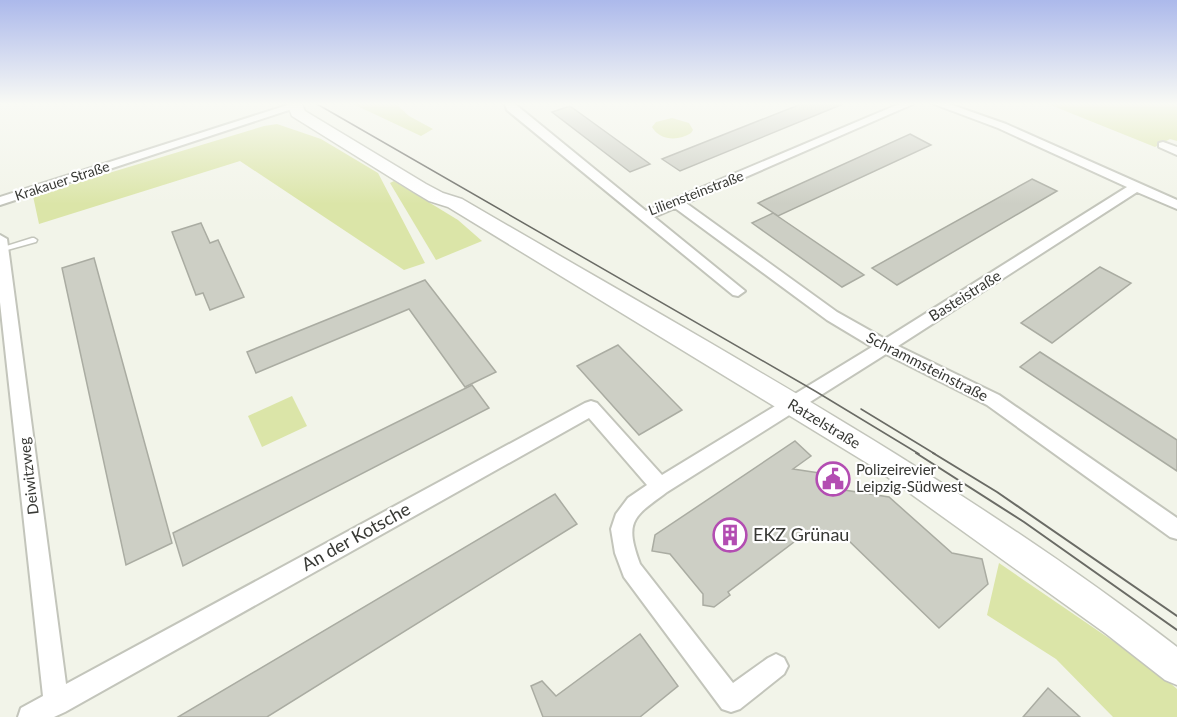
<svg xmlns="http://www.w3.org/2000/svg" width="1177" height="717" font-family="Lato,sans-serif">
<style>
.green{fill:#dbe5a8}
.building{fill:#cdcfc5;stroke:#aaaca2;stroke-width:1.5}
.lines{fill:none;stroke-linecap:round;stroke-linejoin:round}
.service-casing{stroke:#c3c5bb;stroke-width:3}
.minor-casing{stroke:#c3c5bb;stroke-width:4}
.secondary-casing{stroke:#c3c5bb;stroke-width:3}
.service{fill:#fff;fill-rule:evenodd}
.minor{fill:#fff;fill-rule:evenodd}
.secondary{fill:#fff;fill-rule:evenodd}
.tram-far1{stroke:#6a6b65;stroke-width:1.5}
.tram{stroke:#6a6b65;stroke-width:2}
.labels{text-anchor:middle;stroke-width:4.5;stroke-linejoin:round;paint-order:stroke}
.far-street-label{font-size:14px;fill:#383935;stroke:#fff}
.street-label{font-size:15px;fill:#383935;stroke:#fff}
.poi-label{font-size:15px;fill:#383935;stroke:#fff;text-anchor:start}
.near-poi-label{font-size:18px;fill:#383935;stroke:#fff;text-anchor:start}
.near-street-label{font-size:18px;fill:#383935;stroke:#fff}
</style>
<rect width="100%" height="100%" fill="#f2f4e9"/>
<g class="green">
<polygon points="353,104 396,104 409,116 433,129 421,136"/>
<polygon points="1048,104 1177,104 1177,141 1170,139 1155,147"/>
<path d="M672 118 689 123 693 130 691 133C679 141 660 141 652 127L656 122Z"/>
<polygon points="277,124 321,139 378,173 425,263 404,270 240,161 39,224 33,196 264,126"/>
<polygon points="394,181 458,220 482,241 436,260 390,183"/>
<polygon points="292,396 307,426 262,447 248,416"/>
<polygon points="999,563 1154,669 1177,689 1177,717 1113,717 1056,659 987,615"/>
</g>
<g class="building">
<polygon points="801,104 843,104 680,171 662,159"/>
<polygon points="570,106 650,164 630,172 552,112"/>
<polygon points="910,134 931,145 778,216 758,203"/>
<polygon points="1032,179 1057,191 897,285 872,268"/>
<polygon points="773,213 864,275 842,287 752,223"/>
<polygon points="201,223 210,243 218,240 244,297 210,310 203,293 196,295 172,232"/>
<polygon points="94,258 172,543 126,565 62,268"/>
<polygon points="1100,267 1131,283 1052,343 1021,323"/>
<polygon points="425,280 496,372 465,387 409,309 256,373 247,352"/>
<polygon points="618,345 682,410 639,435 577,366"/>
<polygon points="1040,352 1177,440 1177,471 1020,367"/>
<polygon points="472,385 489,408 183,566 173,533"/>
<polygon points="795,441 811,456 793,469 833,475 837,479 838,489 889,497 952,553 982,559 988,584 939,628 848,540 806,533 728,592 730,595 714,607 703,605 703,594 670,554 652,551 655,535"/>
<polygon points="555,494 577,524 267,717 178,717"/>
<polygon points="640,634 678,686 640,717 543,717 531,686 542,681 556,696"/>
<polygon points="1048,688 1080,717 1023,717"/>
</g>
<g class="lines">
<g class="service-casing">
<polygon id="service" points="32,238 34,238 37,240 36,242 0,252 0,248"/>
</g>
<g class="minor-casing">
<g id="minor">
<polygon points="291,104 301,106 0,205 0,197"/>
<path d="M505 104H515L646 211 899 104H913L686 203 837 312 885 339 1127 187 998 128 934 104H949L1006 124 1177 200V209L1137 192 898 346 999 395 1177 518V539L1170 537 987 405 886 354 667 492C633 517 624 521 640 564L733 683 768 658 776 654 784 658 788 666 784 674 740 709 731 712 722 709 624 577 615 553 611 529 616 514 628 498 647 485 589 418 65 712 54 717H18L21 708 43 696 0 302V235L7 239 66 684 585 403 591 401 597 403 662 475 872 347 827 320 675 208 654 217 745 291 738 296 733 295 507 110Z"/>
<polygon points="1163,142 1177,147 1177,155 1159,147 1159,143"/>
</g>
</g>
<g class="secondary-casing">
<path id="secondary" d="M290 104H302L305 111 426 184 443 193 462 199C704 341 954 475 1177 647V685L1165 680 1105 633 872 466 448 207 429 201 414 192 292 116 288 106Z"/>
</g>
<use href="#service" class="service"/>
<use href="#minor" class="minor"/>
<use href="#secondary" class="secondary"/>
<g class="tram-far1">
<polyline points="317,104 815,391 919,454"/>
<polyline points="861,409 935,454"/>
</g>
<g class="tram">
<polyline points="916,453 1024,522 1177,630"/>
<polyline points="933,453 997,492 1177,616"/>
</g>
</g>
<linearGradient id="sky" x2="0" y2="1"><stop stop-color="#acb9eb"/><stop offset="0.51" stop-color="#f9faf5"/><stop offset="1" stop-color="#f9faf5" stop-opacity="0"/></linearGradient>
<rect width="1177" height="204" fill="url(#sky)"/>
<defs>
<g id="civic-ring" transform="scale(1.725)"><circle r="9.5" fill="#fff" stroke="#b34db2" stroke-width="1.5"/><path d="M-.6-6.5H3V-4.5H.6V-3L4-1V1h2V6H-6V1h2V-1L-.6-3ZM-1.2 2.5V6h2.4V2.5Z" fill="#b34db2"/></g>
<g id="building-ring" transform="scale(1.725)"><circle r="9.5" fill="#fff" stroke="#b34db2" stroke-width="1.5"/><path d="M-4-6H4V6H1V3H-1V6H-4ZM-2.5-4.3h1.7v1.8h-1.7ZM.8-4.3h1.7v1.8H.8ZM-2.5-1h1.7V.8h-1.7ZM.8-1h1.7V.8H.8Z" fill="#b34db2"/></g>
</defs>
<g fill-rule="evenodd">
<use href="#civic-ring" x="833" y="479"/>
<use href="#building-ring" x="730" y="535"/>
</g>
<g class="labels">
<g class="far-street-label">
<text transform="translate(62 181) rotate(-18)" y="5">Krakauer Straße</text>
<text transform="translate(696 193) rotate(-21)" y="5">Liliensteinstraße</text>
</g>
<g class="street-label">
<text transform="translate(965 296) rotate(-32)" y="5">Basteistraße</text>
<text transform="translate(927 367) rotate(27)" y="5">Schrammsteinstraße</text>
<text transform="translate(824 424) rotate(31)" y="5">Ratzelstraße</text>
<text transform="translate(29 476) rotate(-97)" y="5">Deiwitzweg</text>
</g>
<g class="poi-label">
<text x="856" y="475">Polizeirevier<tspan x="856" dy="17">Leipzig-Südwest</tspan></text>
</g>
<g class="near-poi-label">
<text x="753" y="541">EKZ Grünau</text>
</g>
<g class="near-street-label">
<text transform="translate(356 537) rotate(-29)" y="6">An der Kotsche</text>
</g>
</g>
</svg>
